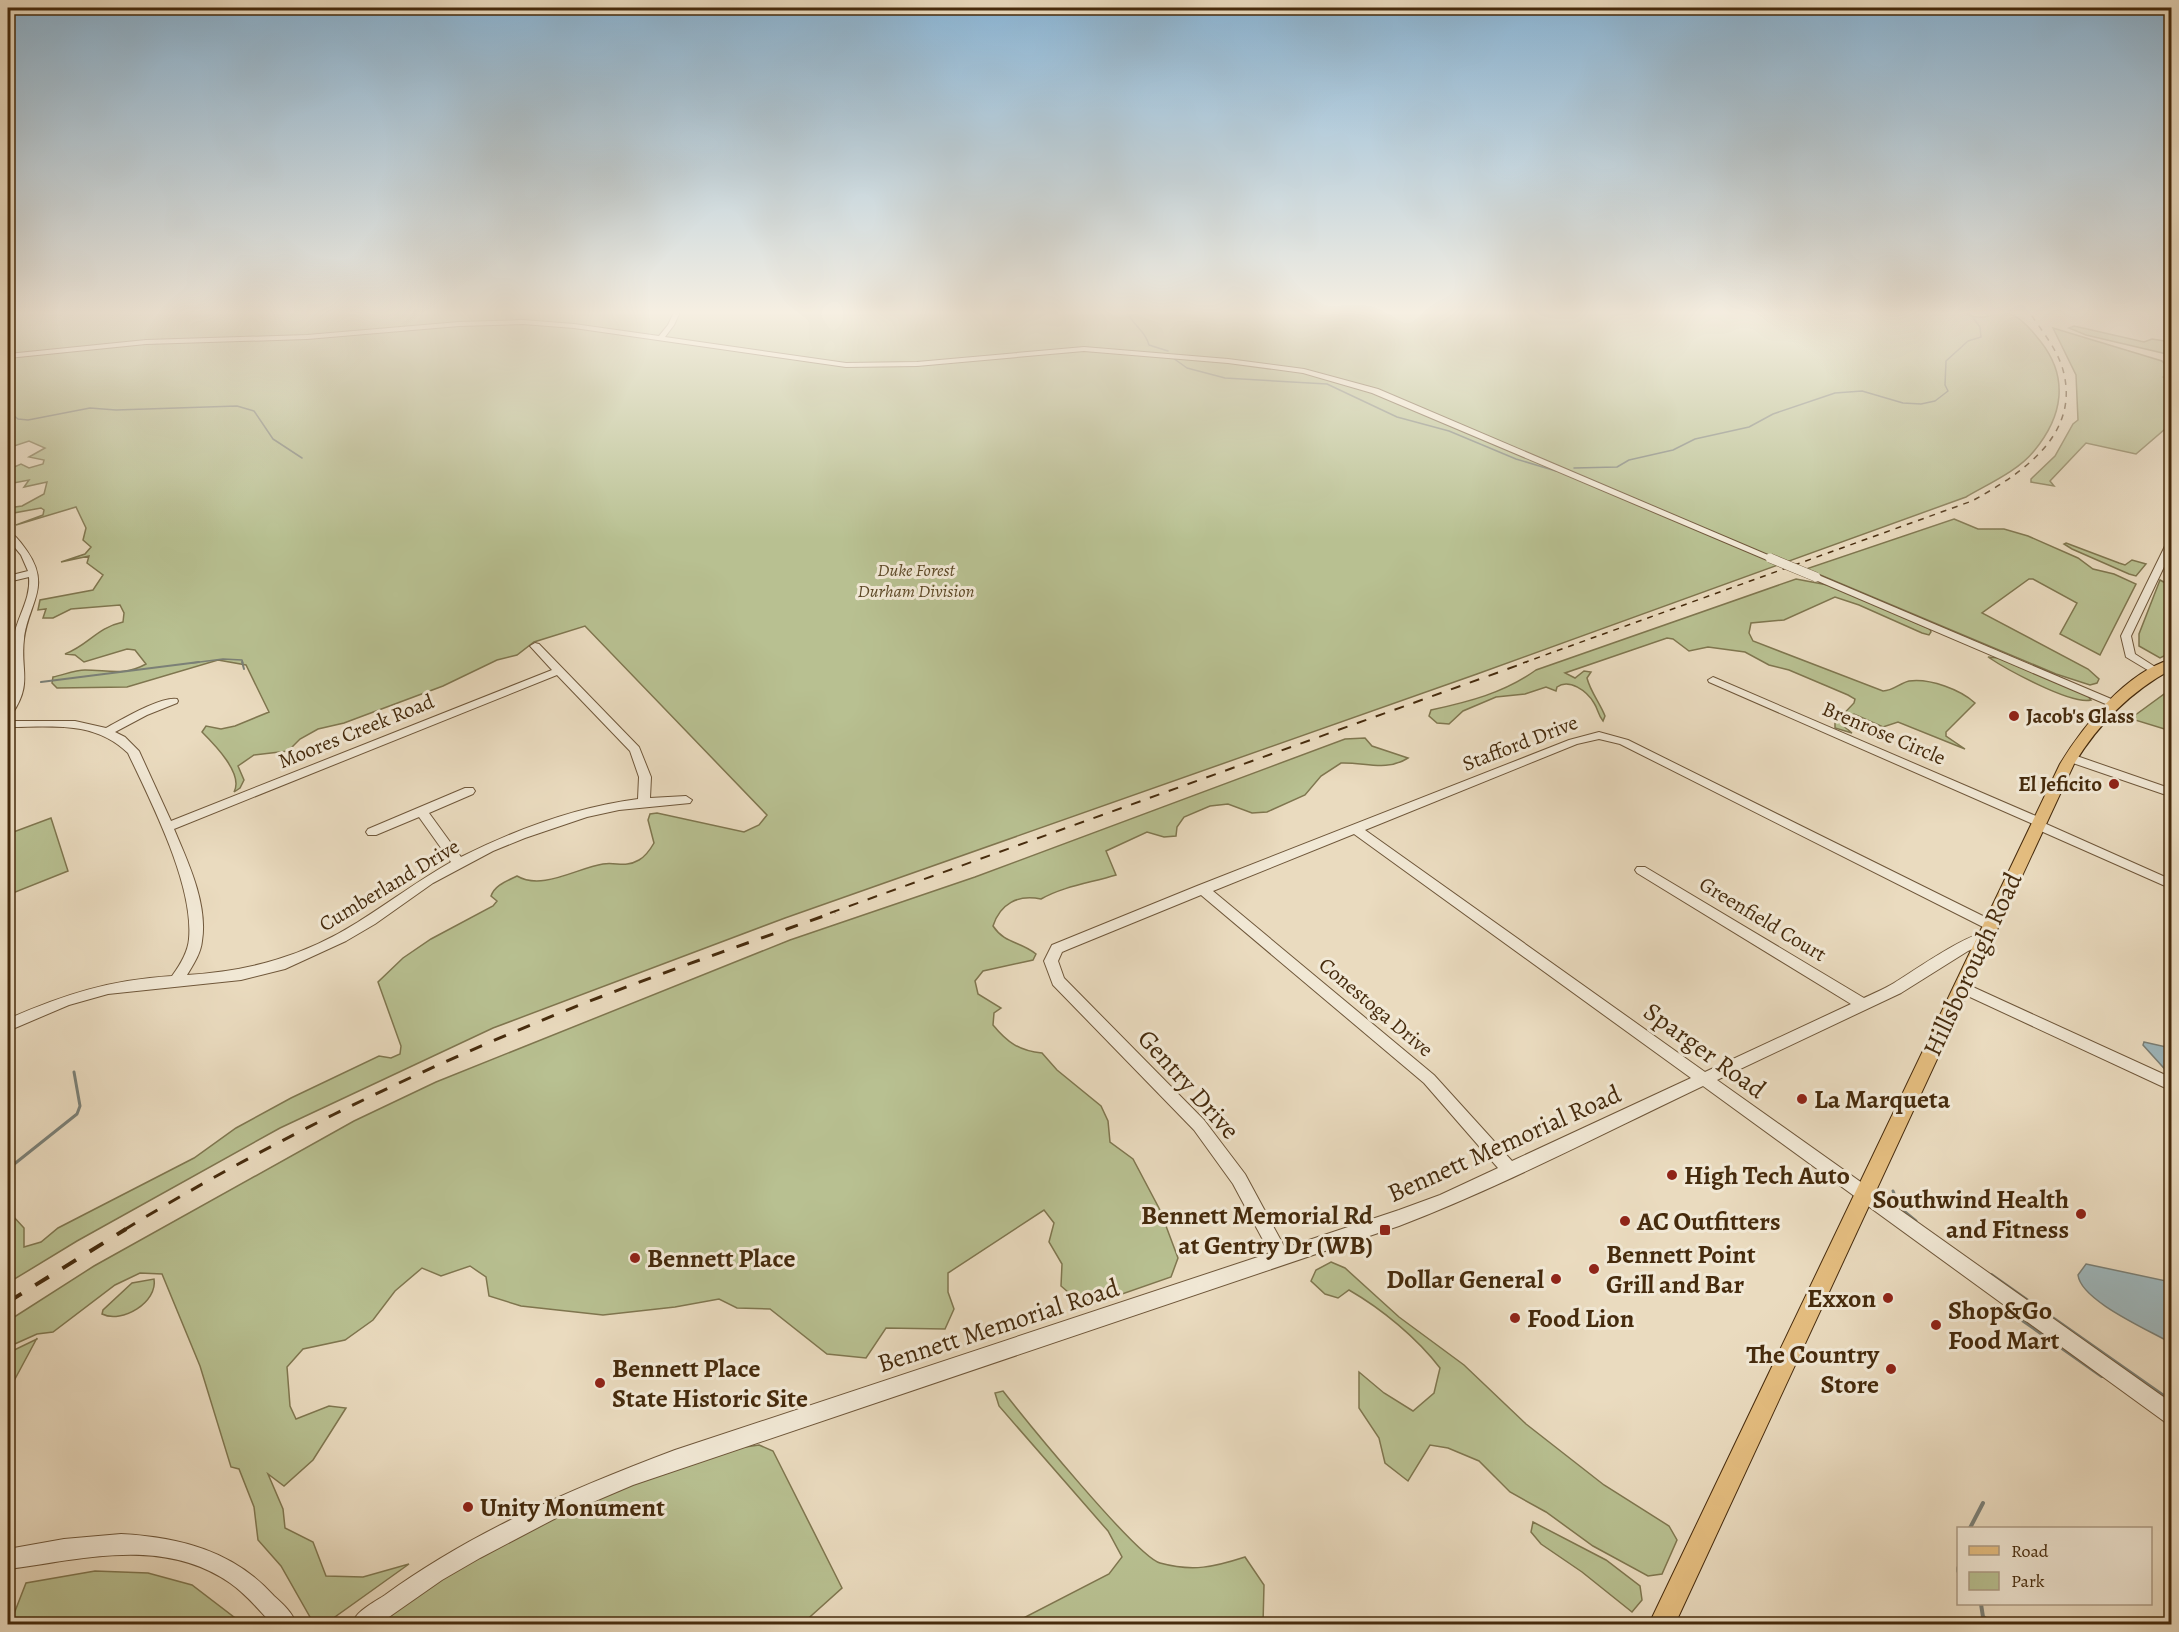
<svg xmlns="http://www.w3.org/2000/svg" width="2179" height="1632" font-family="Alegreya,serif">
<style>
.green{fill:#b8c091;stroke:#7f764f;stroke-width:1.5}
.water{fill:#9eb8be;stroke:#7b8077;stroke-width:1.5}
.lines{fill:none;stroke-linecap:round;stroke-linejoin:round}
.stream-far3{stroke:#7b8077;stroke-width:1.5}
.stream-far2{stroke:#7b8077;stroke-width:2}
.stream-far1{stroke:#7b8077;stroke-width:3}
.stream{stroke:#7b8077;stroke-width:4}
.minor-casing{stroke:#6f573a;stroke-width:2}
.major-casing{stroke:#462b0d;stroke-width:2}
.minor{fill:#f1e8d5;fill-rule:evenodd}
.major{fill:#e5be80;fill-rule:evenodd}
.rail-far3{stroke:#462b0d;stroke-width:1.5;stroke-dasharray:6 6;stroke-linecap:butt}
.rail-far2{stroke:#462b0d;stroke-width:2;stroke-dasharray:10 10;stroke-linecap:butt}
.rail-far1{stroke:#462b0d;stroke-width:3;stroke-dasharray:13 13;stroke-linecap:butt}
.rail{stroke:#462b0d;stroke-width:4;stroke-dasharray:16 16;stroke-linecap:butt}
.minor-bridge-casing{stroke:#6f573a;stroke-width:10;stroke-linecap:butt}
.minor-bridge{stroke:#f1e8d5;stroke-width:9}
.poi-dot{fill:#8f2418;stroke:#f1e8d5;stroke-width:2}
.labels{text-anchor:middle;stroke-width:6;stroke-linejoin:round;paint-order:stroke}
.far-park-label{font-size:18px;font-style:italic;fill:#5d4927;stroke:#f1e8d5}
.poi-label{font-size:21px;font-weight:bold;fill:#462b0d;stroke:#f1e8d5;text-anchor:start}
.street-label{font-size:21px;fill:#462b0d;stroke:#f1e8d5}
.near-street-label{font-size:26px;fill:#462b0d;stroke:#f1e8d5}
.near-poi-label{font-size:26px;font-weight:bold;fill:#462b0d;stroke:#f1e8d5;text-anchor:start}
</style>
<rect width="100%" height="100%" fill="#eadbbf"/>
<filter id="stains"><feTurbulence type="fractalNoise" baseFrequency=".00333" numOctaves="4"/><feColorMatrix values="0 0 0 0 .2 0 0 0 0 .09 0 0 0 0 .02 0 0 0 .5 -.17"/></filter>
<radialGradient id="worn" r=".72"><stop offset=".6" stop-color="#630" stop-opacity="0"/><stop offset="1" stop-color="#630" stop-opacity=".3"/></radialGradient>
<g class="green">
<path d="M8 310H1964C1969 318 1980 318 1989 316L1980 310C2014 310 2021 317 2041 342 2069 378 2063 416 2034 451 2018 471 1988 484 1966 497L1477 674 785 918 493 1028 280 1128 77 1241 8 1283V1217L13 1216 24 1228V1247L41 1242 58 1228 194 1158 236 1128 291 1098 379 1056 391 1058 400 1054 401 1046 378 982 403 958 431 939 493 906 497 901 491 896C495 885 507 881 517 876 542 891 577 868 603 864 617 862 625 868 639 860 646 856 650 850 654 843L648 820 650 814 657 813 744 832 759 825 767 815 585 626 534 642 517 655 497 660 443 686 344 723 318 729 300 739 288 751 254 755 238 766 244 780 240 788 234 792C244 774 214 744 202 732L206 726 221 729 235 726 269 712 246 665 218 660 127 687 57 688 52 683 53 677C63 675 75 670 85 670 108 670 125 676 146 664L135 650 127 649 84 662 75 655 65 654C89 645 96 628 123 622L124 613 120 605 71 609 53 618H43L46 609 38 610 40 600 93 590 103 575 87 563 89 556 61 562 85 554 91 547 83 540 86 528 76 507 16 525 43 515 44 510 41 508 8 514V508L22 506 44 494 47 482 24 487 29 480 8 484 14 467 21 464 29 468 43 464 44 460 29 457 45 448 29 441 8 448Z"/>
<polygon points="2074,326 2144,342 2152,339 2171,342 2171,355 2086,335 2069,328"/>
<polygon points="2053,328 2162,361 2171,371 2168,376 2164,377 2171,379 2172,427 2164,430 2136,454 2086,443 2050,481 2054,486 2031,482 2031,479 2055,456 2073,424 2078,420 2076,375"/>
<polygon points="1954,519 1978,529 2004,529 2028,536 2078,558 2093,569 2114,574 2136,584 2100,655 2060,634 2077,603 2033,579 2029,579 1982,613 2088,669 2099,679 2097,683 2090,685 2056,674 1806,569"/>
<polygon points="2066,543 2119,563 2125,565 2132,560 2146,564 2136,576 2129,574 2072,549 2064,544"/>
<path d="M1796 579 1833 586 1930 629 1931 632 1929 635 1922 633 1859 605 1835 597 1784 620 1751 623 1749 633 1753 641 1883 691C1893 691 1900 683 1909 681 1930 678 1961 690 1975 703L1946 732V736L1965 749 1898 722 1883 727 1854 714 1840 723 1852 733 1835 728V723L1854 703 1855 699 1848 695 1789 670 1769 665 1745 652 1708 647 1689 651 1673 639 1667 638 1565 673 1575 678 1584 671 1591 672 1587 678C1590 691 1600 703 1605 716L1603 721C1598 715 1598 709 1594 703 1587 691 1569 678 1557 687L1556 691 1546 687 1525 694 1496 697 1463 711 1449 724 1437 723 1429 716 1431 710C1468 702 1504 693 1536 670Z"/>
<polygon points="2160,580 2171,586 2172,652 2160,658 2139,646 2139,634"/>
<path d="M1988 657 1999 658 2088 696 2091 700C2071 705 2006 669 1988 657Z"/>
<polygon points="2171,689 2171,731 2135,720 2134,716"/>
<path d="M1365 738 1372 746 1408 758C1386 772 1365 762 1341 763L1321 776 1305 795 1267 812 1252 813 1228 804 1210 806 1184 817 1177 827 1176 836 1164 837 1147 832 1106 851 1116 875C1090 883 1064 886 1041 899 1018 894 1000 904 993 926 1005 944 1020 941 1036 954L1033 960 983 971 975 981 978 994 1001 1008 994 1013 993 1025C1007 1042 1019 1051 1042 1053L1057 1070 1101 1106 1108 1121 1110 1142 1133 1159 1160 1210 1178 1258 1171 1277 1102 1301 1075 1298 1061 1286 1062 1264 1049 1242 1054 1223 1044 1210 948 1273V1292L954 1309 945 1329 886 1328 866 1358 827 1354 770 1309 737 1308 719 1299 675 1307 603 1315 521 1306 489 1296 486 1277 470 1266 441 1276 422 1268 395 1291 373 1320 345 1340 303 1349 287 1367 290 1406 296 1419 329 1406 346 1408 313 1460 284 1486 268 1474 283 1509 285 1528 313 1542 326 1576 363 1577 409 1564 325 1624H314L281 1566 258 1540 254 1507 239 1469 231 1467 200 1366 162 1274 140 1273 115 1285 53 1332 37 1334 8 1347V1321L94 1266 354 1121 436 1082 790 940 975 877 1345 739Z"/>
<polygon points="51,818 68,871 8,895 8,834"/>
<path d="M1331 1262 1345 1268 1399 1317 1464 1365 1526 1424 1604 1485 1669 1526 1677 1540 1662 1574 1648 1576 1593 1546 1546 1512 1510 1492 1479 1461 1448 1448 1430 1445 1408 1481 1385 1463 1379 1438 1359 1408V1372L1384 1393 1413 1411 1434 1393 1440 1368C1417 1338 1382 1309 1349 1290L1338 1298 1325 1294 1311 1281 1316 1270Z"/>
<path d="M154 1279C158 1302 122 1324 102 1314L103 1310 132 1283Z"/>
<polygon points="37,1339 37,1338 8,1392 8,1353"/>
<path d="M1003 1391C1024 1418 1137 1557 1160 1563 1193 1572 1214 1567 1245 1557L1264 1585 1263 1624H1012L1109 1574 1122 1557 1108 1531 999 1406 995 1393Z"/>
<polygon points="759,1445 773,1451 842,1588 802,1624 376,1624 479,1548 603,1493 718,1451"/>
<polygon points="1533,1522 1606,1560 1640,1586 1642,1600 1632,1612 1582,1572 1541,1544 1531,1532"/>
<polygon points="95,1571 148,1573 192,1585 243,1624 10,1624 26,1583"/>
</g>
<g class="water">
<polygon points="2144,1042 2171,1048 2171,1076 2143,1045"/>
<path d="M2086 1264 2171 1282V1343C2149 1330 2081 1301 2078 1275Z"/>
</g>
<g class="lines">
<g class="stream-far3">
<path d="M1127 310C1129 323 1145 329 1149 345L1168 351"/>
<polyline points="1173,358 1187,368 1225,378 1327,384 1397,417 1449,431 1516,459 1556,471"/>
<polyline points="8,411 18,419 28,420 90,408 116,410 237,406 254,411 273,439 302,458"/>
<polyline points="1574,468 1617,467 1629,460 1673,450 1695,439 1749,427 1773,414 1835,393 1862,391 1903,403 1921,404 1935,401 1948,391 1945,385 1946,361 1968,341 1981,337 1980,327 1967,310"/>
<polyline points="192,663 223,659 242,660 243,663"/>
</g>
<g class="stream-far2">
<polyline points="242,662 244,669"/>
<polyline points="41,682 199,662"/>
</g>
<g class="stream-far1">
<polyline points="8,1169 77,1114 80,1106 74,1072"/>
<polyline points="1893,1191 1900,1208 1916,1221"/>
</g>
<g class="stream">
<polyline points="1991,1275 2172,1402"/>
<polyline points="2021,1319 2102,1376"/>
<polyline points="2165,1421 2172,1426"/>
<polyline points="1970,1528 1983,1503"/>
<polyline points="1958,1568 1958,1571"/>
<polyline points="1981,1604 1983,1617 1993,1624"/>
</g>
<g class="minor-casing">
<g id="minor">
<polygon points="675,310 681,310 674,325 665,337 846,363 917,362 1084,347 1228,359 1304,369 1378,389 1775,558 1773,560 1767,560 1372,393 1303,373 1228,363 1084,351 917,366 846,367 574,328 523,324 459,326 307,339 146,344 8,358 8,354 146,340 307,335 459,322 523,320 574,324 659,336 668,325"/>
<path d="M8 531C16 535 22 544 27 551 52 587 28 604 24 639 20 671 33 683 12 714L8 715C7 706 10 702 13 693 18 675 10 655 14 636 18 615 31 599 29 577L8 582V576L28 571 21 555 8 539Z"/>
<polygon points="2172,537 2172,550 2131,636 2135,654 2160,670 2161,672 2160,674 2156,675 2126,657 2121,636 2168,540"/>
<polygon points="1816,574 2116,701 2117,703 2112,706 2108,705 1813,579 1811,577"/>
<path d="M535 643 539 644 639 747 651 777 650 798 686 796 692 800 690 803 619 810 587 817 525 838 493 851 433 883 375 924 346 941 285 969 241 980 108 994 69 1005 8 1031V1019C65 994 110 980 172 976 180 965 188 952 189 939 194 885 151 802 128 753 94 720 52 727 8 727V721H75L106 728C121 720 161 696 177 699L178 701 177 703 147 715 115 732 125 737 139 751 171 821 552 670 530 646ZM557 675 630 751 639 777 638 799C576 807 517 829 461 857L429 813 473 794 475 791 473 788H465L368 829 366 832 368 835H376L419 817 451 862C419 880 390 902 358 922 304 956 251 971 187 975 193 965 201 953 202 941 208 904 188 862 174 829Z"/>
<polygon points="1713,677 2043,819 2044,823 2172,880 2172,889 2034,828 2033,824 1709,682 1708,680"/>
<path d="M1599 732 1628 740 1995 922 1997 925 1995 928H1985L1620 744 1599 739 1577 744 1365 830 1705 1072 1851 1004 1637 873 1635 870 1637 867H1645L1864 998C1874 993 1884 989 1894 983 1911 973 1974 928 1990 933L1992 937 1990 941 1968 951 1901 993 1717 1080 2172 1403V1424L2165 1422 1703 1086C1602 1134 1503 1186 1399 1226L633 1485 558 1517 480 1558 442 1580 379 1624H352C356 1611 373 1603 385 1595 473 1531 574 1488 675 1450L1270 1253 1233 1184 1194 1130 1053 985 1044 961 1052 945 1197 886 1569 740ZM1354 834 1691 1078 1512 1161 1434 1075 1213 891ZM1201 895 1424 1083 1498 1168 1440 1195 1399 1210 1285 1248 1245 1174 1204 1120 1064 978 1058 961 1062 952 1069 949Z"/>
<polygon points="2071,754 2172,789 2172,797 2067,761 2065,758"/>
<polygon points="1962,982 2172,1078 2172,1091 1957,991 1955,987 1957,983"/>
<path d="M121 1534C179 1537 234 1551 274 1596 283 1604 293 1613 296 1624H272C259 1610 246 1594 230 1583 162 1536 81 1560 8 1569V1549L64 1539Z"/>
</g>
</g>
<g class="major-casing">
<path id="major" d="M2172 659V669C2130 692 2099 723 2074 764L1675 1624H1649L2060 764C2083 726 2126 672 2172 659Z"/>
</g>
<use href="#minor" class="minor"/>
<use href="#major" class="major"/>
<path class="rail-far3" d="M1523 663 1972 501C2021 474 2081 435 2063 370 2057 348 2040 329 2028 310"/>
<polyline class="rail-far2" points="830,913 1527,662"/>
<path class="rail-far1" d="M124 1230C253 1151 393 1082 533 1024 631 983 734 948 835 912"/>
<polyline class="rail" points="8,1302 126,1229"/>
<g class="minor-bridge-casing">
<polyline id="minor-bridge" points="1770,558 1816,577"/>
</g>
<use href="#minor-bridge" class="minor-bridge"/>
</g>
<linearGradient id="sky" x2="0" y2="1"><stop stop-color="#8ab6d7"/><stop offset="0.58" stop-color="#f6efe2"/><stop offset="1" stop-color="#f6efe2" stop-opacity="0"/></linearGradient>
<rect width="2179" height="539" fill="url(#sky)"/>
<g class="poi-dot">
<circle cx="2014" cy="716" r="6"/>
<circle cx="2114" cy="784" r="6"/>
<circle cx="1802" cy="1099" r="6"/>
<circle cx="1672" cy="1175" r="6"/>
<circle cx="2081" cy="1214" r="6"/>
<circle cx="1625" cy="1221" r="6"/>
<rect x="1379" y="1224" width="12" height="12" rx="3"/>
<circle cx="635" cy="1258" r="6"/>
<circle cx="1594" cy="1269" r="6"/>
<circle cx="1556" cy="1279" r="6"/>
<circle cx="1888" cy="1298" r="6"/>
<circle cx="1515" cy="1318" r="6"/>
<circle cx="1936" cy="1325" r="6"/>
<circle cx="1891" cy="1369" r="6"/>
<circle cx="600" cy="1383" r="6"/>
<circle cx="468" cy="1507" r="6"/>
</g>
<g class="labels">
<g class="far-park-label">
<text x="916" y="576">Duke Forest<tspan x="916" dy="21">Durham Division</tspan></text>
</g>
<g class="poi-label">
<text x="2026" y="723">Jacob's Glass</text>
<text x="2102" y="791" text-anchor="end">El Jeficito</text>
</g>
<g class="street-label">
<text transform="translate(356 731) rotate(-22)" y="7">Moores Creek Road</text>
<text transform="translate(1884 733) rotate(23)" y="7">Brenrose Circle</text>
<text transform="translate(1520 743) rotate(-21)" y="7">Stafford Drive</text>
<text transform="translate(389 885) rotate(-31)" y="7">Cumberland Drive</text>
<text transform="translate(1763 919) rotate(31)" y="7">Greenfield Court</text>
<text transform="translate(1376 1007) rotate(40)" y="7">Conestoga Drive</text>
</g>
<g class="near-street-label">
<text transform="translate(1972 964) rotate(-65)" y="9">Hillsborough Road</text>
<text transform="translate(1705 1050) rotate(36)" y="9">Sparger Road</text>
<text transform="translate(1189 1084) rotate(48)" y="9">Gentry Drive</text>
<text transform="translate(1504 1143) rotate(-24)" y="9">Bennett Memorial Road</text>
<text transform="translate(998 1325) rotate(-18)" y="9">Bennett Memorial Road</text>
</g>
<g class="near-poi-label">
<text x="1814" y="1108">La Marqueta</text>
<text x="1684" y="1184">High Tech Auto</text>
<text x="2069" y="1208" text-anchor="end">Southwind Health<tspan x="2069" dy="30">and Fitness</tspan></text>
<text x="1373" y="1224" text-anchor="end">Bennett Memorial Rd<tspan x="1373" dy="30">at Gentry Dr (WB)</tspan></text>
<text x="1637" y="1230">AC Outfitters</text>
<text x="1606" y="1263">Bennett Point<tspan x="1606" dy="30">Grill and Bar</tspan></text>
<text x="647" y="1267">Bennett Place</text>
<text x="1544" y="1288" text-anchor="end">Dollar General</text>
<text x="1876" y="1307" text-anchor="end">Exxon</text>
<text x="1948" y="1319">Shop&amp;Go<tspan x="1948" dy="30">Food Mart</tspan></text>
<text x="1527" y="1327">Food Lion</text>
<text x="1879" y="1363" text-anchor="end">The Country<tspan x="1879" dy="30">Store</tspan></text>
<text x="612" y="1377">Bennett Place<tspan x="612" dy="30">State Historic Site</tspan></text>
<text x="480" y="1516">Unity Monument</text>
</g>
</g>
<rect width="2179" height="1632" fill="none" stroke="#eadbbf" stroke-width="30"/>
<rect x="9" y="9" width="2161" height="1614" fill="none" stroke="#462b0d" stroke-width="3"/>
<rect x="15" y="15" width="2149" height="1602" fill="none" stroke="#462b0d" stroke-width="1.5"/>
<rect x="1957" y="1527" width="195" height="78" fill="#f1e8d5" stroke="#ad9c85" stroke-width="1.5"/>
<rect x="1969" y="1546" width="30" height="9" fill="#e5be80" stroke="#ad9c85" stroke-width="1.5"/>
<text x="2011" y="1557" font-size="18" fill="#462b0d">Road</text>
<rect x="1969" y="1572" width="30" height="18" fill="#b8c091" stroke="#ad9c85" stroke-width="1.5"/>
<text x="2011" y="1587" font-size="18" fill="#462b0d">Park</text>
<rect width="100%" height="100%" filter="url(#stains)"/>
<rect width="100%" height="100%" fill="url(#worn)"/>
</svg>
